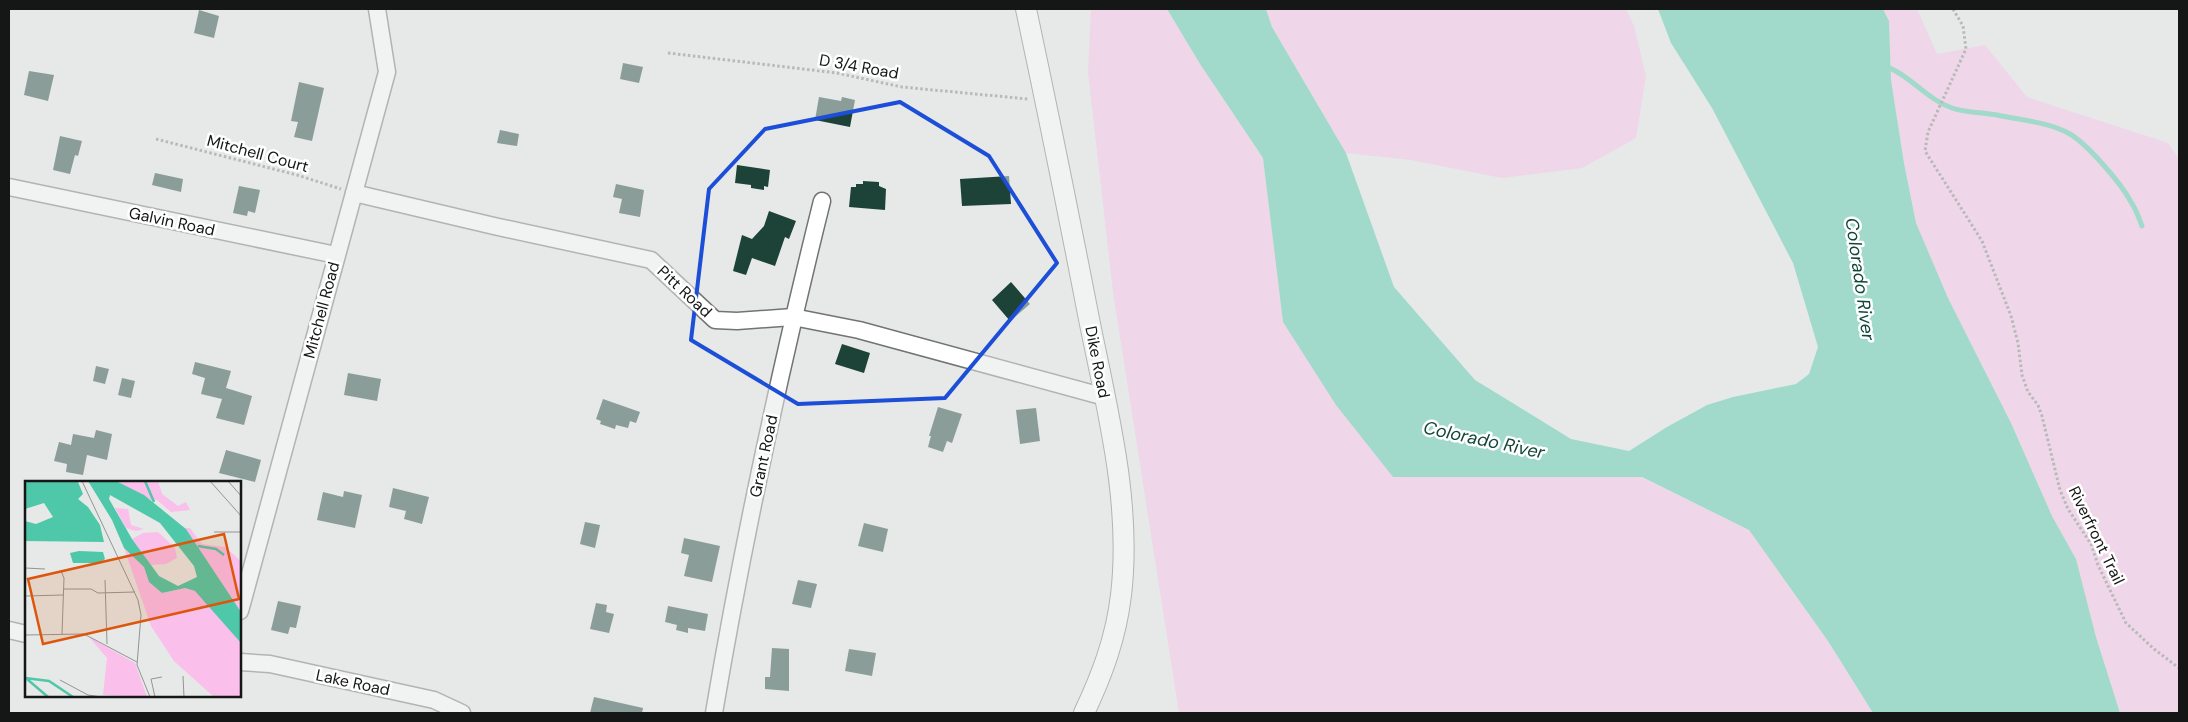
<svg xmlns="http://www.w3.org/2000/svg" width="2188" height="722" font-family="'DM Sans',sans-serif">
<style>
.green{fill:#fabfeb}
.water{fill:#4ec8a8}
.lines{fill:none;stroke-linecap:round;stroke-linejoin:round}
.stream{stroke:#4ec8a8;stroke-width:5}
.building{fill:#1d4238}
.minor-casing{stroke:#717473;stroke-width:19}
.tertiary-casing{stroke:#717473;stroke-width:22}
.path{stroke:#7d807f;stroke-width:3;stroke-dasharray:2.5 2.5;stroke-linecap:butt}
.minor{stroke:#fff;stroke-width:16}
.tertiary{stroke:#fff;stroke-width:20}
.marked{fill:none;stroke:#1d4ed8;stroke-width:4;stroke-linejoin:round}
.labels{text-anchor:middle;stroke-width:5;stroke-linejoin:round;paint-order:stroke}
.street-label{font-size:16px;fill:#151716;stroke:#fff}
.water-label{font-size:18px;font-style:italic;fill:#114639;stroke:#fff}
.inset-river{fill:none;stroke:#4ec8a8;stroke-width:2.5}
.inset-road{fill:none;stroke:#929594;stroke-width:1}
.view{fill:#dd560c;fill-opacity:0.15;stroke:#dd560c;stroke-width:2.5}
.inset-edge{fill:none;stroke:#151716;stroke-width:2.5}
</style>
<rect width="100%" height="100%" fill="#e6e9e8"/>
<g class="green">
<polygon points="1091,9 1167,9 1200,64 1263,158 1283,322 1393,477 1641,477 1749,530 1828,641 1873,713 1179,713 1113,292 1088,72"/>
<polygon points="1266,9 1626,9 1634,26 1646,76 1636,138 1582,168 1502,178 1411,160 1346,153 1272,27"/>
<polygon points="1883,9 1917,9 1937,54 1985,45 2027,97 2168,143 2179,159 2179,713 2120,713 2096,637 2076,559 2052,516 2011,423 1948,298 1916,223 1904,163 1891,80 1889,21"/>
</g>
<polygon class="water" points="1167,9 1266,9 1272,27 1346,153 1394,287 1475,380 1571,439 1629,451 1667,427 1707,405 1733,397 1796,384 1809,374 1818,347 1793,263 1712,108 1671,43 1658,9 1883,9 1889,21 1891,80 1904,163 1916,223 1948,298 2011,423 2052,516 2076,559 2096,637 2120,713 1873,713 1828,641 1749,530 1642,477 1393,477 1336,405 1283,322 1263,158 1200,64"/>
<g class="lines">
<path class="stream" d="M1885 66C1910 75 1926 99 1952 108 1965 113 1983 112 1997 115 2020 120 2049 122 2070 134 2088 145 2121 183 2131 202 2136 209 2139 218 2142 226"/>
</g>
<g class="building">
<polygon points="199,10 219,16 214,38 194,33"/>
<polygon points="623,63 643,67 639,83 620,79"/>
<polygon points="29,71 54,75 48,101 24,95"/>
<polygon points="299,82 324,88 312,141 294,137 298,122 291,121"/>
<polygon points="819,97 841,101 842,97 855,100 850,127 815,120"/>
<polygon points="500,130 519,134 517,146 497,143"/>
<polygon points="60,136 82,141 78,156 75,155 70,174 53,170"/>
<polygon points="737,165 770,170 768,187 764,186 764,190 751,188 751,185 735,183"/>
<polygon points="155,173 183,179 181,192 152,185"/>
<polygon points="1009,176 1011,204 962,206 960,179"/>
<polygon points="863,181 879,182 879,186 886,189 885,210 849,207 851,187 856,187 856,184 863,184"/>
<polygon points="616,184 644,190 640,217 619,213 622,199 613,197"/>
<polygon points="239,186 260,190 255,213 248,211 247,216 233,213"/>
<polygon points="769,211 796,221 789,239 785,237 775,266 752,258 746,275 733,271 742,235 752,239 764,226"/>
<polygon points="1011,282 1030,304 1010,321 992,300"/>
<polygon points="842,344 870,353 864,373 835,364"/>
<polygon points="195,362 231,371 226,388 252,396 244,425 216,418 222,399 201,394 205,378 192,374"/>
<polygon points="96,366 109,369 105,384 93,381"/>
<polygon points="348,373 381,379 377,401 344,395"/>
<polygon points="122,378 135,381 131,398 118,395"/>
<polygon points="603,399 640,412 636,423 630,421 628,428 616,425 615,429 600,424 601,421 596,419"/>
<polygon points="938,407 962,414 952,443 947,441 943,452 928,447 931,436 929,436"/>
<polygon points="1036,408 1040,441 1020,444 1016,410"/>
<polygon points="96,430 112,434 107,460 87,455 83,475 66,472 67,464 54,461 59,442 71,445 73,434 94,438"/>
<polygon points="226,450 261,460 255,482 219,473"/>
<polygon points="393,488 429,497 422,524 404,519 406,511 389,507"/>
<polygon points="344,491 362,495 355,528 317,520 323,492 343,497"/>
<polygon points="585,522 600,525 595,548 580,544"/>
<polygon points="864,523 888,529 883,552 858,546"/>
<polygon points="684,538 720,546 712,582 684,576 689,555 681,553"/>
<polygon points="798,580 817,584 811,608 792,604"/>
<polygon points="278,601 301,606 296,628 290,627 288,634 271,630"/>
<polygon points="596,603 607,605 606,612 614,614 609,633 590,629"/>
<polygon points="668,606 708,614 705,631 688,628 688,633 676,630 677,625 665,622"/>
<polygon points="772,648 789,649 789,691 765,689 765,677 770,677"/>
<polygon points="849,649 876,653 872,676 845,671"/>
<polygon points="594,697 643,708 642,713 590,713"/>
</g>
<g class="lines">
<g class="minor-casing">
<g id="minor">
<polyline points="9,187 336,255"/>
<polyline points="354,193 494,226 651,260 715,320 737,321 793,317 859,330 1105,397"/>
<polyline points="240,611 387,72 377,9"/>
<polyline points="9,630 26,634"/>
<polyline points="240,662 270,664 434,700 462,713"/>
<path d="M714 713C743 541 780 370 822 201"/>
</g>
</g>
<g class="tertiary-casing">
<path id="tertiary" d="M1026 9C1048 112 1069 216 1089 319 1107 409 1132 503 1121 595 1116 638 1102 675 1084 713"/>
</g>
<g class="path">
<polyline points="1953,9 1963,26 1966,49 1928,132 1925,151 1982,241 2011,316 2018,343 2022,375 2028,392 2038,405 2042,416 2060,490 2068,509 2091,544 2098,565 2126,623 2154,649 2179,668"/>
<polyline points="668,53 837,73 902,87 1028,99"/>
<polyline points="156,139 297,175 341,189"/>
</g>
<use href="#minor" class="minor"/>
<use href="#tertiary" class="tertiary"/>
</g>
<path d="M0 0H2188V722H0ZM900 102 989 156 1057 263 945 398 798 404 691 340 709 189 765 129Z" fill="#e6e9e8" fill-opacity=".55" fill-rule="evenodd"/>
<path class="marked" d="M900 102 989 156 1057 263 945 398 798 404 691 340 709 189 765 129Z"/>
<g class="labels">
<g class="street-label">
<text transform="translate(859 66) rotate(10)" y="6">D 3/4 Road</text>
<text transform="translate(258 153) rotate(15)" y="6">Mitchell Court</text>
<text transform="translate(172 221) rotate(12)" y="6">Galvin Road</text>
<text transform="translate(685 291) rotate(43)" y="6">Pitt Road</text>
<text transform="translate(321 310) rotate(-75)" y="6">Mitchell Road</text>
<text transform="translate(1098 362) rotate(79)" y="6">Dike Road</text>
<text transform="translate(763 456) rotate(-78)" y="6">Grant Road</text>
<text transform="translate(2097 535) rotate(64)" y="6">Riverfront Trail</text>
<text transform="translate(353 682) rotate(12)" y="6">Lake Road</text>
</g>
<g class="water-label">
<text transform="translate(1860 279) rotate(82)" y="6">Colorado River</text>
<text transform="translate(1484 440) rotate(12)" y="6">Colorado River</text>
</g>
</g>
<g transform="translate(25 481)">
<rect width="216" height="216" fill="#e6e9e8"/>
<path d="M91 0H133L137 13 153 25 161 21 165 29 146 31 132 19H126ZM90 27 103 28 106 44 119 48 111 50 101 47ZM160 47H165L177 63 200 66 216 80V131ZM133 51 150 67 152 77 141 83 126 84 107 58 118 52ZM99 67 119 86 124 101 137 112 160 107 170 110 188 126 216 162V216H189L149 180 126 145ZM64 156 110 182 122 216 78 214 82 177Z" fill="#fabfeb"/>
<path d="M0 0 53 1 58 13 53 18 63 26 75 44 79 61 0 60V40L11 43 28 36 19 22 0 28ZM63 0H91L119 14 161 48 216 131V162L170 110 160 107 137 112 124 101 119 86 99 67 87 39ZM85 14 135 42 169 85 172 96 153 105 134 95 107 58 84 18ZM54 70 78 71 80 78 75 82H48L45 72Z" fill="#4ec8a8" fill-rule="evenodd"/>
<path class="inset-river" d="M120 0 129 21M173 65 191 68 199 74M0 197 24 200 48 216M2 198 23 216"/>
<path class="inset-road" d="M57 0 113 119 116 134 112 184 125 216M185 0 217 36M203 0 217 16M189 51H217M0 87 20 88M36 90 39 97 37 153M80 99 82 163M38 108H66L73 112 110 111M0 115 38 114M0 154 59 153 112 181M158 195 159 216M35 199 63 214 76 216M130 216 126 198 137 196"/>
<path class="view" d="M199 53 214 118 18 163 3 98Z"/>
<rect width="216" height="216" class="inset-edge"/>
</g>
<rect width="2188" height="722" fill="none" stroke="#151716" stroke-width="20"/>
</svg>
